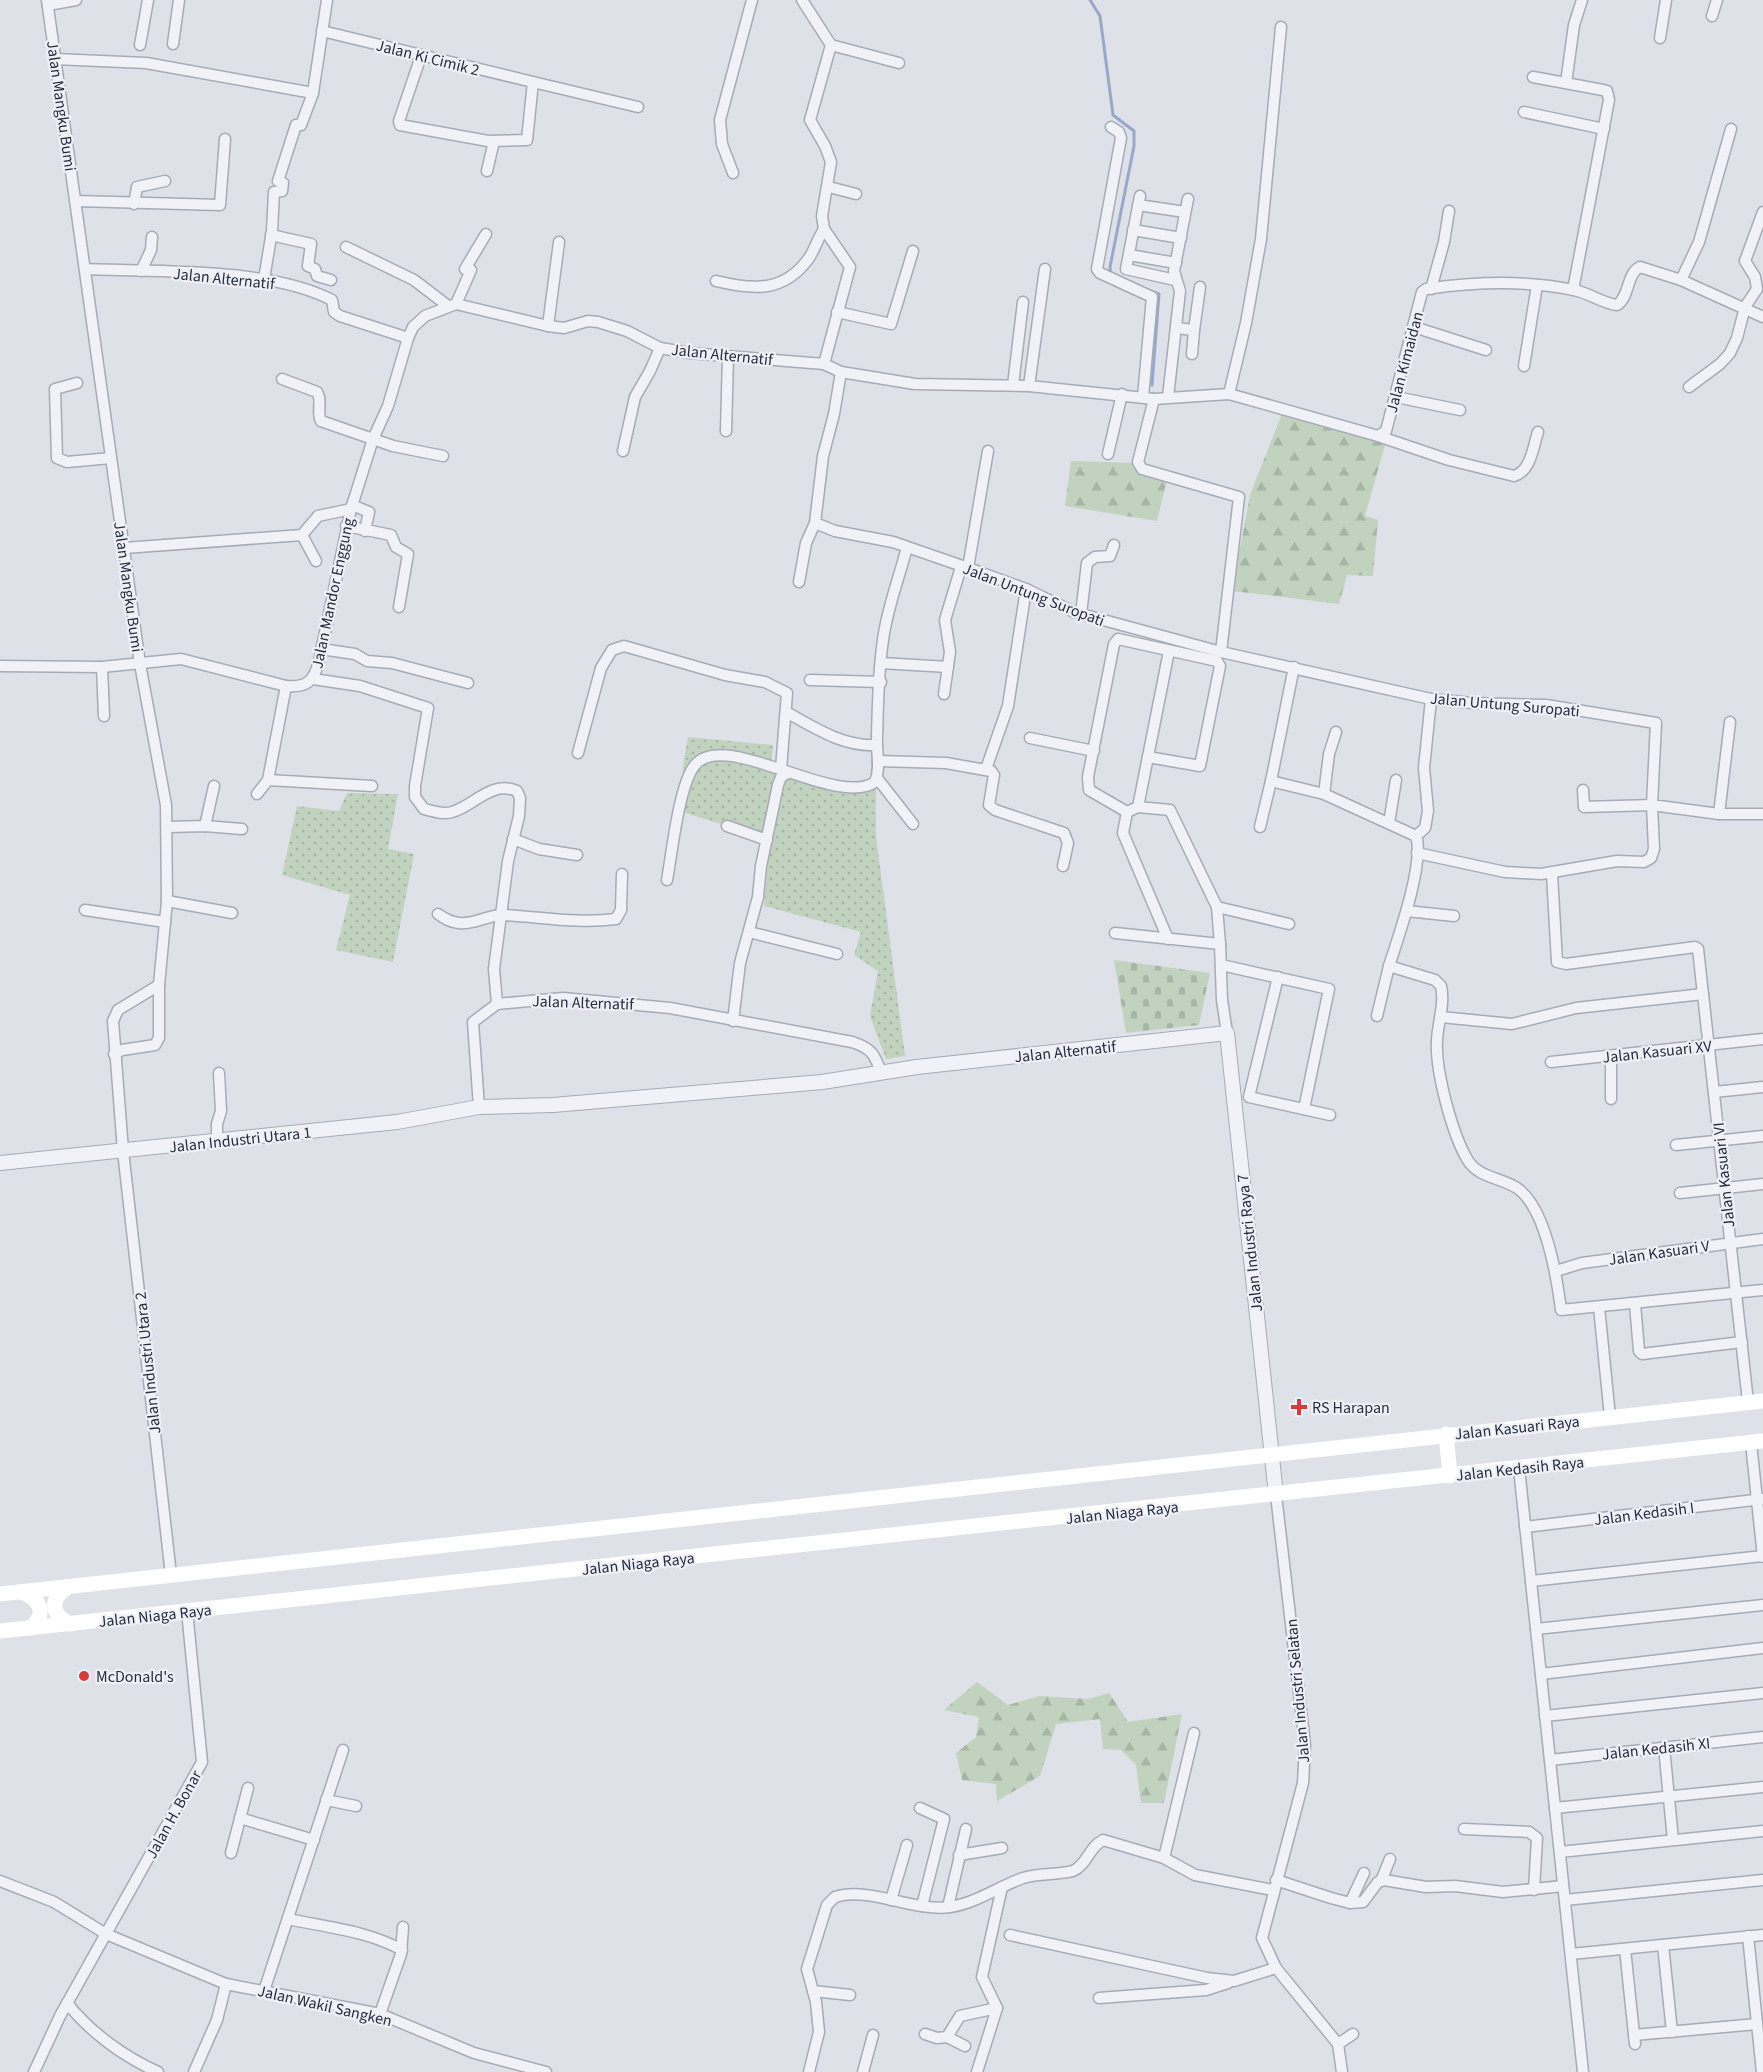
<svg xmlns="http://www.w3.org/2000/svg" width="1763" height="2072" font-family="'Source Sans 3',sans-serif">
<style>
.grass{fill:url(#grass-dots)}
.forest{fill:url(#forest-firs)}
.cemetery{fill:url(#cemetery-stones)}
.lines{fill:none;stroke-linecap:round;stroke-linejoin:round}
.stream{stroke:#97a8cb;stroke-width:3}
.minor-casing{stroke:#a7abb6;stroke-width:13}
.tertiary-casing{stroke:#a7abb6;stroke-width:16}
.minor{stroke:#f1f2f7;stroke-width:10}
.tertiary{stroke:#f1f2f7;stroke-width:14}
.secondary{stroke:#fff;stroke-width:15}
.poi-dot{fill:#d43d3c;stroke:#eef0f6;stroke-width:2}
.labels{text-anchor:middle;stroke-width:4.5;stroke-linejoin:round;paint-order:stroke}
.street-label{font-size:16px;fill:#272c40;stroke:#eef0f6}
.poi-label{font-size:16px;fill:#272c40;stroke:#eef0f6;text-anchor:start}
</style>
<defs>
<pattern id="grass-dots" width="8" height="8" patternUnits="userSpaceOnUse" patternTransform="scale(1.5)"><rect width="8" height="8" fill="#c1d3bf"/><path d="M2 2h.1M6 6h.1" fill="none" stroke="#a6b5a5" stroke-width="1.8" stroke-linecap="round"/></pattern>
<pattern id="forest-firs" width="22" height="20" patternUnits="userSpaceOnUse" patternTransform="scale(1.5)"><rect width="22" height="20" fill="#c1d3bf"/><path d="M5 1l3.5 6h-7zM16 11l3.5 6h-7z" fill="#a6b5a5"/></pattern>
<pattern id="cemetery-stones" width="16" height="16" patternUnits="userSpaceOnUse" patternTransform="scale(1.5)"><rect width="16" height="16" fill="#c1d3bf"/><path d="M2 7V4a2 2 0 0 1 4 0v3zM10 15v-3a2 2 0 0 1 4 0v3z" fill="#a6b5a5"/></pattern>
</defs>
<rect width="100%" height="100%" fill="#dee1e8"/>
<g class="grass">
<polygon points="688,737 773,745 770,772 876,787 876,836 905,1056 886,1059 870,1016 878,971 854,955 861,932 764,906 770,839 682,812 683,766"/>
<polygon points="347,793 398,794 388,849 414,854 393,962 336,950 350,895 282,875 297,806 339,811"/>
</g>
<g class="forest">
<polygon points="1285,406 1387,438 1365,516 1378,520 1373,576 1347,575 1339,604 1232,591 1250,495"/>
<polygon points="1071,461 1136,463 1168,476 1157,521 1065,506"/>
<polygon points="977,1682 1008,1705 1039,1696 1088,1699 1109,1693 1128,1722 1182,1714 1164,1803 1141,1803 1136,1765 1121,1750 1103,1749 1100,1719 1056,1724 1040,1776 997,1801 996,1784 962,1780 956,1753 976,1737 979,1717 944,1710"/>
</g>
<polygon class="cemetery" points="1114,960 1210,973 1199,1025 1126,1033"/>
<g class="lines">
<g class="stream">
<polyline points="1090,0 1100,16 1113,115 1134,131 1134,146 1110,267 1111,276"/>
<polyline points="1152,385 1159,294 1153,292"/>
</g>
<g class="minor-casing">
<g id="minor">
<polyline points="47,0 140,664 166,805 167,901 159,985 159,1038 155,1045 122,1050 114,1054"/>
<polyline points="802,0 831,45 810,120 825,146 831,162 822,216 824,229 850,267 824,364 841,372 834,414 823,456 815,523 835,531 893,542 968,568 1026,589 1074,612 1221,652 1431,699 1472,703 1546,705 1656,723 1652,805 1719,814 1763,814"/>
<polyline points="48,5 76,0"/>
<polyline points="1712,16 1717,0"/>
<polyline points="322,31 533,82 527,140 488,141 400,125 399,121 421,56"/>
<polyline points="1660,38 1666,0"/>
<polyline points="173,44 179,0"/>
<polyline points="140,45 148,0"/>
<polyline points="831,45 899,63"/>
<polyline points="55,59 146,63 313,93"/>
<polyline points="1533,77 1603,90 1607,91 1609,100 1573,290"/>
<polyline points="533,82 638,107"/>
<polyline points="1566,83 1574,25 1582,0"/>
<polyline points="1524,112 1604,129"/>
<polyline points="1111,127 1119,132 1121,138 1097,269 1100,273 1152,297 1143,397"/>
<polyline points="487,171 494,141"/>
<polyline points="733,173 722,144 720,120 752,0"/>
<polyline points="829,187 856,194"/>
<polyline points="1140,196 1126,269 1175,280"/>
<polyline points="76,201 220,205 225,139"/>
<polyline points="134,204 137,187 165,181"/>
<polyline points="1138,205 1185,212"/>
<polyline points="1133,230 1181,238"/>
<polyline points="271,235 311,244 308,266 315,269 317,276 331,280"/>
<polyline points="346,247 414,280 448,306"/>
<polyline points="1129,255 1176,263"/>
<path d="M86 269C158 272 268 267 332 300L334 312 340 316 408 338"/>
<polyline points="141,271 151,250 152,237"/>
<polyline points="264,279 272,231 274,192 282,191 283,183 278,181 296,125 301,125 313,93 327,0"/>
<polyline points="1681,280 1699,242 1731,129"/>
<path d="M716 281C753 290 784 293 809 258 815 249 818 238 824 229"/>
<polyline points="1431,289 1444,242 1449,211"/>
<polyline points="456,304 471,270 465,269 486,234"/>
<polyline points="837,312 891,324 913,251"/>
<polyline points="548,326 559,242"/>
<polyline points="1414,327 1486,350"/>
<polyline points="1176,328 1194,330 1200,287"/>
<polyline points="1192,354 1194,330"/>
<polyline points="1524,366 1537,285"/>
<path d="M841 372 915 384 1029 386 1154 399 1229 394 1378 436 1386 431 1422 292 1426 289C1474 282 1526 280 1574 290 1589 293 1602 303 1617 305 1630 297 1626 274 1640 267L1681 280 1763 317"/>
<path d="M282 379 317 392C323 401 316 412 321 421L393 446 443 456"/>
<polyline points="77,383 55,389 57,458 67,462 111,458"/>
<polyline points="1013,385 1023,302"/>
<polyline points="1029,386 1045,269"/>
<polyline points="1689,387 1720,364 1730,353 1737,338 1745,307 1757,289 1755,277 1745,261 1763,212"/>
<polyline points="1229,394 1246,323 1261,239 1281,27"/>
<polyline points="1168,397 1180,291 1174,271 1188,199"/>
<polyline points="1396,397 1460,410"/>
<polyline points="1154,399 1138,462 1142,469 1239,497 1221,652"/>
<polyline points="726,431 728,357"/>
<path d="M1378 436 1449 460 1514 476C1531 471 1533 447 1538 432"/>
<polyline points="623,451 635,397 650,371 660,348"/>
<polyline points="1108,454 1122,394"/>
<polyline points="352,505 369,512 365,531"/>
<polyline points="346,526 391,535 396,547 408,554 399,607"/>
<polyline points="302,535 316,561"/>
<polyline points="124,548 302,535 318,516 351,509"/>
<polyline points="968,568 988,451"/>
<polyline points="799,582 806,543 815,523"/>
<polyline points="1081,614 1087,563 1095,557 1110,556 1114,545"/>
<polyline points="321,649 355,654 367,661 392,663 468,683"/>
<polyline points="881,663 948,667"/>
<path d="M0 666 102 667 181 659 286 686C307 688 314 681 319 661L351 509 373 439 388 406 408 338 413 327 425 316 456 304 548 326 564 328 588 321 598 322 627 331 660 348 690 353 824 364"/>
<polyline points="102,667 104,716"/>
<path d="M1294 667 1271 781 1324 794 1416 836C1425 862 1398 938 1389 966L1435 980 1441 986C1445 1004 1438 1022 1437 1040 1435 1070 1452 1133 1467 1159 1478 1178 1500 1177 1517 1188 1546 1208 1557 1278 1561 1310L1763 1290"/>
<path d="M313 679 360 686 428 708 415 786V797L424 809C432 811 444 815 452 812 474 806 491 780 517 791L520 798 519 816 508 861 494 969 497 1004"/>
<polyline points="810,680 881,682"/>
<polyline points="944,694 950,652 945,620 961,567"/>
<path d="M786 712C815 728 843 747 877 745"/>
<polyline points="1030,738 1094,751"/>
<polyline points="578,753 601,668 612,650 624,646 725,675 765,682 787,693 781,769"/>
<polyline points="1148,757 1200,766 1220,666 1217,661 1118,639 1114,644 1088,777 1089,790 1127,812 1138,807 1170,810 1217,907 1220,944"/>
<polyline points="878,761 946,763 991,771 994,775 989,805 995,810 1064,833 1068,843 1063,866"/>
<polyline points="986,769 1008,706 1026,589"/>
<polyline points="877,778 913,824"/>
<polyline points="268,780 372,786"/>
<polyline points="257,794 268,780 286,686"/>
<polyline points="1324,794 1329,754 1336,732"/>
<polyline points="1138,807 1169,651"/>
<polyline points="1127,812 1123,833 1168,939"/>
<polyline points="1719,814 1730,722"/>
<polyline points="1389,823 1396,780"/>
<polyline points="205,826 214,786"/>
<polyline points="727,826 767,840"/>
<polyline points="168,827 205,826 242,829"/>
<polyline points="1260,827 1271,781"/>
<polyline points="1416,836 1425,828 1428,811 1424,768 1431,699"/>
<polyline points="513,839 539,849 577,855"/>
<polyline points="1417,853 1505,872 1541,874 1617,861 1644,862 1651,858 1654,849 1652,805 1584,807 1583,790"/>
<polyline points="1552,874 1557,962 1566,964 1695,947 1698,949 1748,1402"/>
<path d="M667 880C672 853 679 784 695 765 725 728 837 809 875 782 881 768 876 752 877 737 878 705 878 672 883 640 887 608 899 579 907 547"/>
<polyline points="167,901 232,913"/>
<polyline points="1217,907 1289,924"/>
<polyline points="85,910 165,922"/>
<polyline points="1407,911 1454,916"/>
<path d="M438 914C445 919 450 922 459 923 475 925 489 914 504 915 542 917 578 924 616 919L621 910 622 874"/>
<polyline points="749,932 837,954"/>
<polyline points="1115,933 1220,944 1222,1000 1227,1033"/>
<polyline points="1221,965 1329,989 1304,1109"/>
<polyline points="1278,977 1249,1097 1330,1115"/>
<polyline points="159,985 118,1010 113,1021 123,1151 171,1575"/>
<polyline points="1377,1016 1389,966"/>
<polyline points="1441,1017 1512,1024 1576,1008 1703,994"/>
<polyline points="733,1021 740,963 758,897 761,866 778,785 781,777 788,773"/>
<polyline points="1551,1062 1763,1039"/>
<polyline points="1714,1092 1763,1087"/>
<polyline points="1611,1099 1611,1056"/>
<path d="M479 1107 473 1022 497 1004 563 998 670 1008 852 1042C871 1048 875 1054 881 1073"/>
<polyline points="217,1141 217,1124 221,1111 219,1073"/>
<polyline points="1676,1145 1763,1136"/>
<polyline points="1680,1193 1763,1184"/>
<polyline points="1556,1271 1582,1263 1763,1239"/>
<polyline points="1635,1304 1639,1351 1642,1354 1742,1342"/>
<polyline points="1599,1307 1610,1417"/>
<polyline points="1751,1443 1763,1557"/>
<polyline points="1519,1468 1583,2072"/>
<polyline points="1276,1495 1305,1745 1303,1783 1262,1938 1276,1968 1338,2044 1342,2072"/>
<polyline points="1525,1527 1763,1499"/>
<polyline points="1531,1581 1763,1556"/>
<polyline points="1536,1629 1763,1605"/>
<polyline points="1541,1674 1763,1648"/>
<polyline points="1545,1716 1763,1693"/>
<polyline points="1664,1747 1673,1840"/>
<polyline points="1550,1760 1763,1737"/>
<polyline points="326,1800 356,1806"/>
<polyline points="920,1808 944,1819 922,1906"/>
<polyline points="1555,1808 1763,1787"/>
<polyline points="240,1818 314,1840"/>
<polyline points="1464,1829 1529,1832 1537,1838 1534,1890"/>
<polyline points="1560,1852 1763,1831"/>
<polyline points="231,1853 248,1788"/>
<polyline points="959,1855 1002,1848"/>
<polyline points="1164,1858 1194,1733"/>
<polyline points="1276,1880 1331,1898 1350,1903 1363,1902 1378,1882 1384,1880 1426,1887 1455,1886 1503,1892 1563,1886"/>
<polyline points="0,1881 54,1902 106,1934 226,1984 380,2014 474,2053 546,2072"/>
<polyline points="1381,1881 1390,1859"/>
<polyline points="891,1900 907,1845"/>
<polyline points="1565,1900 1763,1880"/>
<polyline points="1350,1903 1364,1873"/>
<polyline points="948,1907 966,1829"/>
<path d="M288 1919C326 1927 368 1931 402 1950"/>
<polyline points="1010,1935 1207,1978 1234,1981 1276,1968"/>
<polyline points="1748,1936 1762,2072"/>
<polyline points="1663,1945 1672,2032"/>
<polyline points="1625,1949 1635,2044"/>
<polyline points="1571,1954 1763,1935"/>
<polyline points="264,1991 343,1750"/>
<polyline points="813,1991 850,1995"/>
<polyline points="1099,1998 1206,1990 1228,1983"/>
<path d="M67 2003C90 2032 124 2057 158 2072"/>
<polyline points="380,2014 401,1954 403,1927"/>
<polyline points="925,2034 937,2038 947,2037 960,2016 997,2008"/>
<polyline points="1634,2035 1757,2024"/>
<polyline points="947,2037 965,2046"/>
<polyline points="1338,2044 1353,2034"/>
<polyline points="34,2072 60,2016 202,1762 187,1611"/>
<polyline points="194,2072 217,2020 226,1984"/>
<path d="M809 2072 819 2032 816 2002 807 1969 827 1905 835 1897C869 1886 913 1912 950 1907 976 1903 998 1887 1023 1878 1039 1873 1057 1875 1073 1871 1087 1865 1089 1847 1103 1840L1164 1858 1195 1875 1273 1890"/>
<polyline points="863,2072 873,2035"/>
<polyline points="977,2072 997,2008 982,1977 1002,1887"/>
</g>
</g>
<g class="tertiary-casing">
<polyline id="tertiary" points="0,1163 397,1122 479,1107 553,1105 822,1082 917,1067 1227,1033 1276,1495"/>
</g>
<use href="#minor" class="minor"/>
<use href="#tertiary" class="tertiary"/>
<g class="secondary">
<polyline points="1446,1434 1450,1476"/>
<path d="M68 1587C49 1599 51 1615 70 1624"/>
<path d="M22 1592C41 1600 47 1613 31 1628"/>
<polyline points="0,1594 1763,1401"/>
<polyline points="0,1631 1763,1441"/>
</g>
</g>
<g class="poi-dot">
<path d="M1296 1398h6v6h6v6h-6v6h-6v-6h-6v-6h6z"/>
<circle cx="84" cy="1676" r="6"/>
</g>
<g class="labels">
<g class="street-label">
<text transform="translate(428 57) rotate(14)" y="6">Jalan Ki Cimik 2</text>
<text transform="translate(62 106) rotate(82)" y="6">Jalan Mangku Bumi</text>
<text transform="translate(224 278) rotate(6)" y="6">Jalan Alternatif</text>
<text transform="translate(722 354) rotate(6)" y="6">Jalan Alternatif</text>
<text transform="translate(1404 362) rotate(-75)" y="6">Jalan Kimaidan</text>
<text transform="translate(129 587) rotate(82)" y="6">Jalan Mangku Bumi</text>
<text transform="translate(332 593) rotate(-78)" y="6">Jalan Mandor Enggung</text>
<text transform="translate(1034 594) rotate(21)" y="6">Jalan Untung Suropati</text>
<text transform="translate(1505 704) rotate(5)" y="6">Jalan Untung Suropati</text>
<text transform="translate(583 1002) rotate(2)" y="6">Jalan Alternatif</text>
<text transform="translate(1065 1051) rotate(-6)" y="6">Jalan Alternatif</text>
<text transform="translate(1657 1051) rotate(-6)" y="6">Jalan Kasuari XV</text>
<text transform="translate(240 1139) rotate(-6)" y="6">Jalan Industri Utara 1</text>
<text transform="translate(1723 1175) rotate(-96)" y="6">Jalan Kasuari VI</text>
<text transform="translate(1249 1243) rotate(-96)" y="6">Jalan Industri Raya 7</text>
<text transform="translate(1659 1252) rotate(-8)" y="6">Jalan Kasuari V</text>
<text transform="translate(147 1363) rotate(-96)" y="6">Jalan Industri Utara 2</text>
<text transform="translate(1517 1427) rotate(-6)" y="6">Jalan Kasuari Raya</text>
<text transform="translate(1520 1468) rotate(-6)" y="6">Jalan Kedasih Raya</text>
<text transform="translate(1122 1512) rotate(-6)" y="6">Jalan Niaga Raya</text>
<text transform="translate(1644 1513) rotate(-7)" y="6">Jalan Kedasih I</text>
<text transform="translate(638 1563) rotate(-6)" y="6">Jalan Niaga Raya</text>
<text transform="translate(155 1615) rotate(-6)" y="6">Jalan Niaga Raya</text>
<text transform="translate(1297 1691) rotate(-95)" y="6">Jalan Industri Selatan</text>
<text transform="translate(1656 1748) rotate(-6)" y="6">Jalan Kedasih XI</text>
<text transform="translate(173 1814) rotate(-61)" y="6">Jalan H. Bonar</text>
<text transform="translate(325 2005) rotate(13)" y="6">Jalan Wakil Sangken</text>
</g>
<g class="poi-label">
<text x="1312" y="1413">RS Harapan</text>
<text x="96" y="1682">McDonald's</text>
</g>
</g>
</svg>
